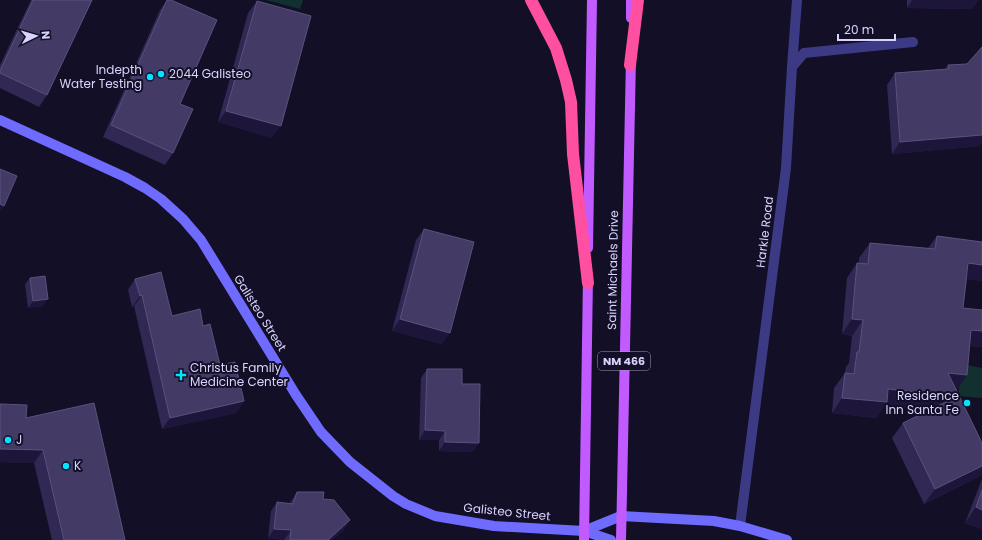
<svg xmlns="http://www.w3.org/2000/svg" width="982" height="540" font-family="Poppins,sans-serif">
<style>
.green{fill:#12302f}
.lines{fill:none;stroke-linecap:round;stroke-linejoin:round}
.street{stroke:#3d3a85;stroke-width:10}
.secondary{stroke:#6f6bff;stroke-width:10}
.primary{stroke:#c25bff;stroke-width:10}
.highway{stroke:#ff4fa3;stroke-width:12}
.wall{fill:#312854}
.shaded-wall{fill:#1d163a}
.building{fill:#433a66;stroke:#5a527e}
.poi-dot{fill:#00e5ff;stroke:#130f26;stroke-width:1.5}
.labels{text-anchor:middle;stroke-width:4;stroke-linejoin:round;paint-order:stroke}
.shield{fill:#130f26;stroke:#9e99be;stroke-width:1}
.shield-label{font-size:11px;font-weight:bold;fill:#d9d4ff}
.poi-label{font-size:12px;fill:#d9d4ff;stroke:#130f26;text-anchor:start}
.street-label{font-size:12px;fill:#d9d4ff;stroke:#130f26}
</style>
<rect width="100%" height="100%" fill="#130f26"/>
<g class="green">
<polygon points="266,0 303,0 300,9"/>
<polygon points="961,364 982,368 982,398 958,396"/>
</g>
<g class="lines">
<g class="street">
<polyline points="792,67 797,0"/>
<polyline points="740,526 786,168 792,67 804,53 913,42"/>
</g>
<g class="secondary">
<polyline points="0,120 125,177 145,188 161,199 183,219 201,240 296,395 321,432 350,462 393,496 406,504 435,516 494,526 584,531 611,540"/>
<polyline points="584,531 621,516 714,521 740,526 787,540"/>
</g>
<g class="primary">
<polyline points="631,18 631,0"/>
<polyline points="588,248 592,0"/>
<polyline points="584,540 588,276"/>
<polyline points="621,540 631,58"/>
</g>
<g class="highway">
<polyline points="531,0 556,48 566,80 571,102 573,154 588,283"/>
<polyline points="630,65 638,0"/>
</g>
</g>
<g class="wall">
<polygon points="31,0 92,0 47,95 39,107 0,88 0,65"/>
<polygon points="167,0 171,0 180,104 173,153 165,165 103,137 160,10"/>
<polygon points="907,0 978,0 972,9 907,8"/>
<polygon points="257,1 272,138 218,122 248,13"/>
<polygon points="948,65 980,146 892,154 887,85 895,73 945,69"/>
<polygon points="424,229 442,344 392,331 416,240"/>
<polygon points="937,236 982,242 982,281 967,279 963,308 982,347 970,346 956,390 982,443 982,474 980,476 924,504 892,438 903,423 929,410 885,405 876,418 832,413 834,388 845,373 846,367 849,363 852,336 842,334 847,278 857,263 859,263 859,258 870,243 928,248"/>
<polygon points="30,278 43,306 28,308 25,284"/>
<polygon points="135,279 172,316 203,326 220,365 244,401 236,413 162,429 134,306 132,307 128,290"/>
<polygon points="427,369 462,384 479,443 472,452 439,451 439,440 419,440 421,378"/>
<polygon points="0,404 26,418 125,540 52,540 34,463 0,462"/>
<polygon points="982,479 982,529 965,523"/>
<polygon points="297,492 323,499 344,530 332,540 284,540 268,538 271,511 277,502 290,504 291,501"/>
</g>
<g class="shaded-wall">
<polygon points="912,0 978,0 972,9 907,8"/>
<polygon points="226,111 281,126 272,138 218,122"/>
<polygon points="982,135 982,143 980,146 892,154 900,142"/>
<polygon points="0,204 4,206 0,212"/>
<polygon points="968,263 982,265 982,281 958,278"/>
<polygon points="142,295 134,306 132,307 140,296"/>
<polygon points="48,299 43,306 28,308 33,301"/>
<polygon points="400,319 450,333 442,344 392,331"/>
<polygon points="852,319 863,320 852,336 842,334"/>
<polygon points="971,330 982,331 982,347 961,345"/>
<polygon points="948,373 967,375 956,391"/>
<polygon points="888,389 956,397 945,412 885,405 876,418 832,413 842,398"/>
<polygon points="244,401 236,413 162,429 170,418"/>
<polygon points="425,430 445,431 439,440 419,440"/>
<polygon points="445,442 479,443 472,452 439,451"/>
<polygon points="0,449 43,450 34,463 0,462"/>
<polygon points="982,466 982,474 980,476 924,504 935,489"/>
<polygon points="976,507 982,510 982,529 965,523"/>
<polygon points="350,520 344,530 332,540 328,540"/>
<polygon points="274,529 291,530 284,540 268,538"/>
</g>
<g class="building">
<polygon points="33,0 92,0 47,95 0,73 0,71"/>
<polygon points="167,0 171,0 217,20 180,104 193,109 173,153 111,125"/>
<polygon points="257,1 311,16 281,126 226,111"/>
<polygon points="982,47 982,135 900,142 895,73 949,69 948,65 967,64"/>
<polygon points="0,169 17,176 4,206 0,204"/>
<polygon points="424,229 474,242 450,333 400,319"/>
<polygon points="937,236 982,242 982,265 968,263 963,308 982,310 982,331 971,330 967,375 948,373 982,443 982,466 935,489 903,423 956,397 888,389 887,402 842,398 845,373 854,374 857,352 859,352 863,320 852,319 857,263 868,264 870,243 935,249"/>
<polygon points="161,272 172,316 200,309 203,326 210,324 220,365 235,362 244,401 170,418 142,295 140,296 135,279"/>
<polygon points="45,276 48,299 33,301 30,278"/>
<polygon points="427,369 462,369 462,384 480,384 479,443 445,442 445,431 425,430"/>
<polygon points="94,403 125,540 64,540 43,450 0,449 0,404 27,405 26,418"/>
<polygon points="982,490 982,510 976,507"/>
<polygon points="297,492 324,492 323,499 334,500 350,520 328,540 290,540 291,530 274,529 277,502 293,504"/>
</g>
<g class="poi-dot">
<circle cx="161" cy="74" r="4"/>
<circle cx="150" cy="77" r="4"/>
<path d="M179 369h4v4h4v4h-4v4h-4v-4h-4v-4h4z"/>
<circle cx="967" cy="403" r="4"/>
<circle cx="8" cy="440" r="4"/>
<circle cx="66" cy="466" r="4"/>
</g>
<g class="labels">
<rect class="shield" x="598" y="352" width="52" height="18" rx="3"/>
<g class="shield-label">
<text x="624" y="365">NM 466</text>
</g>
<g class="poi-label">
<text x="142" y="74" text-anchor="end">Indepth<tspan x="142" dy="14">Water Testing</tspan></text>
<text x="169" y="78">2044 Galisteo</text>
<text x="190" y="372">Christus Family<tspan x="190" dy="14">Medicine Center</tspan></text>
<text x="959" y="400" text-anchor="end">Residence<tspan x="959" dy="14">Inn Santa Fe</tspan></text>
<text x="16" y="444">J</text>
<text x="74" y="470">K</text>
</g>
<g class="street-label">
<text transform="translate(765 232) rotate(-83)" y="4">Harkle Road</text>
<text transform="translate(613 270) rotate(-89)" y="4">Saint Michaels Drive</text>
<text transform="translate(260 313) rotate(58)" y="4">Galisteo Street</text>
<text transform="translate(507 512) rotate(6)" y="4">Galisteo Street</text>
</g>
</g>
<g transform="translate(36 36) rotate(85)" stroke="#130f26" stroke-width="3" paint-order="stroke">
<path d="M0-3L7 15L0 10L-7 15Z" fill="#d9d4ff"/>
<text y="-6" font-size="11" font-weight="bold" text-anchor="middle" fill="#d9d4ff">N</text>
</g>
<path d="M838 34v6h57v-6" fill="none" stroke="#d9d4ff" stroke-width="2"/>
<text x="844" y="34" font-size="12" fill="#d9d4ff" stroke="#130f26" stroke-width="3" paint-order="stroke">20 m</text>
</svg>
